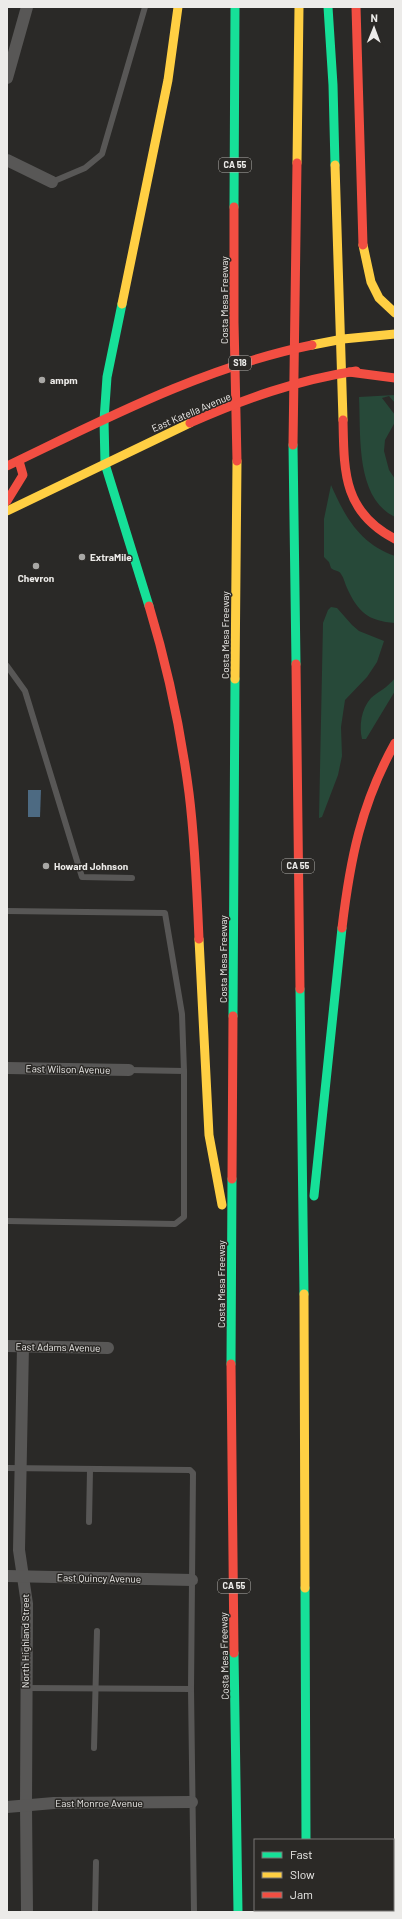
<svg xmlns="http://www.w3.org/2000/svg" width="402" height="1919" font-family="Barlow,sans-serif">
<style>
.green{fill:#274939}
.water{fill:#4d6a82}
.lines{fill:none;stroke-linecap:round;stroke-linejoin:round}
.lane{stroke:#585756;stroke-width:6}
.street{stroke:#585756;stroke-width:12}
.fast{stroke:#16e098;stroke-width:9}
.slow{stroke:#ffcf43;stroke-width:9}
.jam{stroke:#f24e42;stroke-width:9}
.poi-dot{fill:#a8a7a5;stroke:#2b2926;stroke-width:1.5}
.labels{text-anchor:middle;stroke-width:3;stroke-linejoin:round;paint-order:stroke}
.shield{fill:#2b2926;stroke:#b2b1ae;stroke-width:1}
.shield-label{font-size:9px;font-weight:bold;fill:#ecebe9}
.street-label{font-size:10px;fill:#ecebe9;stroke:#2b2926}
.poi-label{font-size:10px;font-weight:bold;fill:#ecebe9;stroke:#2b2926;text-anchor:start}
</style>
<rect width="100%" height="100%" fill="#2a2927"/>
<g class="green">
<path d="M395 395V403L389 396 382 398 395 415V422L385 440 384 451 389 470 395 479V517C355 498 361 435 359 397Z"/>
<path d="M331 485C345 517 360 544 395 556V623C368 621 358 612 347 588 345 584 344 578 341 574 339 570 334 571 331 568L329 562 324 557V519Z"/>
<polygon points="331,607 337,608 352,625 359,631 384,641 377,662 367,677 345,700 341,727 342,756 338,775 322,817 319,818 323,623 328,610"/>
<path d="M395 678V691L366 739H362C359 726 361 709 371 698 379 691 387 688 395 678Z"/>
</g>
<polygon class="water" points="28,790 41,790 40,817 28,817"/>
<g class="lines">
<g class="lane">
<polyline points="52,182 85,168 102,154 145,7"/>
<polyline points="7,666 25,691 82,877 132,878"/>
<polyline points="7,911 165,913 182,1014 184,1071"/>
<polyline points="7,1221 175,1224 184,1217 184,1071 129,1070"/>
<polyline points="7,1468 190,1470 193,1473 191,1689 194,1912"/>
<polyline points="89,1522 90,1470"/>
<polyline points="26,1688 191,1689"/>
<polyline points="94,1748 97,1631"/>
<polyline points="95,1912 96,1862"/>
</g>
<g class="street">
<polyline points="7,78 27,7"/>
<polyline points="7,160 52,182"/>
<polyline points="7,1068 129,1070"/>
<polyline points="7,1346 108,1348"/>
<polyline points="23,1346 19,1550 27,1604 26,1805 27,1912"/>
<polyline points="7,1576 192,1580"/>
<polyline points="7,1807 54,1803 192,1802"/>
</g>
<g class="fast">
<polyline points="328,7 333,85 335,165"/>
<polyline points="234,207 235,7"/>
<polyline points="122,304 107,377 104,420 105,464 149,606"/>
<polyline points="293,445 296,664"/>
<polyline points="300,989 304,1294"/>
<polyline points="233,1016 235,679"/>
<polyline points="314,1196 342,928"/>
<polyline points="231,1364 232,1179"/>
<polyline points="305,1588 306,1840"/>
<polyline points="234,1653 238,1912"/>
<polyline points="306,1910 306,1912"/>
</g>
<g class="slow">
<polyline points="297,163 299,7"/>
<polyline points="335,165 343,420"/>
<polyline points="363,245 371,282 379,298 395,313"/>
<polyline points="122,304 168,80 178,7"/>
<polyline points="312,345 343,339 395,334"/>
<polyline points="7,511 190,423"/>
<polyline points="235,679 237,461"/>
<polyline points="199,939 209,1135 222,1205"/>
<polyline points="304,1294 305,1588"/>
</g>
<g class="jam">
<polyline points="356,7 363,245"/>
<polyline points="234,207 234,322 237,461"/>
<polyline points="349,372 395,378"/>
<path d="M343 420C344 472 343 512 395 539"/>
<path d="M190 423C244 399 297 380 356 371"/>
<polyline points="293,445 297,163"/>
<path d="M7 466C105 419 204 367 312 345"/>
<polyline points="7,501 23,475 19,461"/>
<path d="M149 606C167 665 181 732 189 793 195 841 197 890 199 939"/>
<polyline points="296,664 300,989"/>
<path d="M342 928C350 860 361 804 395 743"/>
<polyline points="232,1179 233,1016"/>
<polyline points="231,1364 234,1653"/>
</g>
</g>
<g class="poi-dot">
<circle cx="42" cy="380" r="4"/>
<circle cx="82" cy="557" r="4"/>
<circle cx="36" cy="566" r="4"/>
<circle cx="46" cy="866" r="4"/>
</g>
<g class="labels">
<g class="shield">
<rect x="219" y="158" width="32" height="14" rx="3"/>
<rect x="229" y="356" width="22" height="14" rx="3"/>
<rect x="282" y="859" width="32" height="14" rx="3"/>
<rect x="218" y="1579" width="32" height="14" rx="3"/>
</g>
<g class="shield-label">
<text x="235" y="168">CA 55</text>
<text x="240" y="366">S18</text>
<text x="298" y="869">CA 55</text>
<text x="234" y="1589">CA 55</text>
</g>
<g class="street-label">
<text transform="translate(224 300) rotate(-90)" y="4">Costa Mesa Freeway</text>
<text transform="translate(191 412) rotate(-23)" y="4">East Katella Avenue</text>
<text transform="translate(225 635) rotate(-90)" y="4">Costa Mesa Freeway</text>
<text transform="translate(223 959) rotate(-90)" y="4">Costa Mesa Freeway</text>
<text transform="translate(68 1069) rotate(1)" y="4">East Wilson Avenue</text>
<text transform="translate(221 1284) rotate(-90)" y="4">Costa Mesa Freeway</text>
<text transform="translate(58 1347) rotate(1)" y="4">East Adams Avenue</text>
<text transform="translate(99 1578) rotate(1)" y="4">East Quincy Avenue</text>
<text transform="translate(25 1641) rotate(-90)" y="4">North Highland Street</text>
<text transform="translate(224 1656) rotate(-91)" y="4">Costa Mesa Freeway</text>
<text x="99" y="1807">East Monroe Avenue</text>
</g>
<g class="poi-label">
<text x="50" y="384">ampm</text>
<text x="90" y="561">ExtraMile</text>
<text x="36" y="582" text-anchor="middle">Chevron</text>
<text x="54" y="870">Howard Johnson</text>
</g>
</g>
<rect width="402" height="1919" fill="none" stroke="#ecebe9" stroke-width="16"/>
<rect x="254" y="1839" width="140" height="72" fill="#2b2926" stroke="#787774"/>
<rect x="262" y="1852" width="20" height="6" fill="#16e098" stroke="#787774"/>
<text x="290" y="1859" font-size="12" fill="#ecebe9">Fast</text>
<rect x="262" y="1872" width="20" height="6" fill="#ffcf43" stroke="#787774"/>
<text x="290" y="1879" font-size="12" fill="#ecebe9">Slow</text>
<rect x="262" y="1892" width="20" height="6" fill="#f24e42" stroke="#787774"/>
<text x="290" y="1899" font-size="12" fill="#ecebe9">Jam</text>
<g transform="translate(374 28) rotate(1)" stroke="#2b2926" stroke-width="3" paint-order="stroke">
<path d="M0-3L7 15L0 10L-7 15Z" fill="#ecebe9"/>
<text y="-6" font-size="11" font-weight="bold" text-anchor="middle" fill="#ecebe9">N</text>
</g>
</svg>
